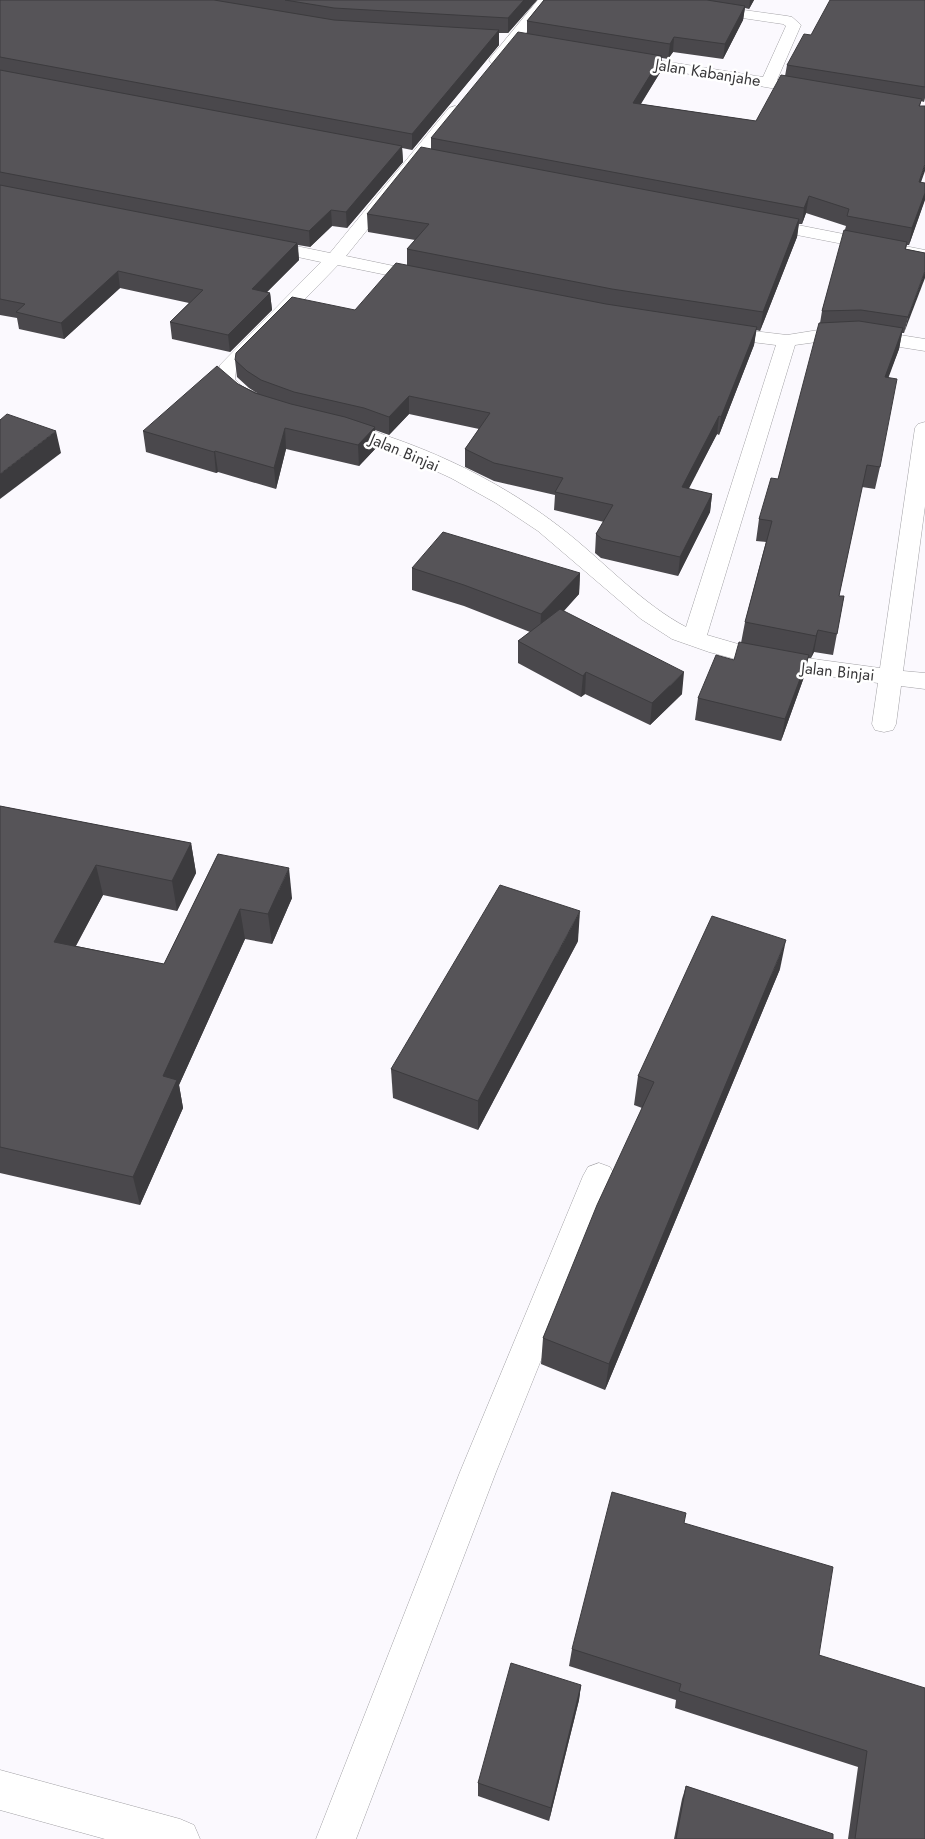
<svg xmlns="http://www.w3.org/2000/svg" width="925" height="1839" font-family="Jost,sans-serif">
<style>
.lines{fill:none;stroke-linecap:round;stroke-linejoin:round}
.minor-casing{stroke:#a2a1a5;stroke-width:1}
.minor{fill:#fff;fill-rule:evenodd}
.wall{fill:#4a484c}
.shaded-wall{fill:#3c3b3e}
.building{fill:#565458;stroke:#3c3b3e}
.labels{text-anchor:middle;stroke-width:5;stroke-linejoin:round;paint-order:stroke}
.far-street-label{font-size:16px;fill:#39383a;stroke:#fff}
</style>
<rect width="100%" height="100%" fill="#fbf9fe"/>
<g class="lines">
<g class="minor-casing">
<g id="minor">
<polygon points="538,0 553,0 501,63 491,63 489,60 491,57"/>
<polygon points="707,5 787,16 792,17 801,25 777,80 817,87 820,90 817,93 812,95 625,63 620,62 618,59 620,56 625,55 763,77 786,26 783,24 702,12 700,9 702,6"/>
<path d="M455 106 461 108 463 111 461 114 346 256 432 274 435 278 432 282 426 283 338 265 236 370 235 379C241 388 252 391 258 400L255 404C237 409 224 392 215 379L220 365 321 262 256 248 253 244 256 240 262 239 330 253 449 108Z"/>
<polygon points="762,218 925,250 925,260 756,227 753,223 756,219"/>
<path d="M719 327 787 335 831 328H856L925 339V351L856 340H831L795 345 707 635 769 653 880 668 915 428 918 424 925 422V506L903 671 925 673V689L901 686 896 724 893 730 884 732 875 730 872 724 878 683 769 668 709 652 672 639 641 619 538 531 496 503 451 478 403 456 332 431 329 427 332 423C349 418 373 431 390 437 454 459 517 492 570 535 607 565 644 605 686 627L776 345 712 337 710 333 712 329Z"/>
<polygon points="599,1163 610,1167 615,1176 496,1472 356,1839 316,1839 460,1472 583,1176 588,1167"/>
<polygon points="0,1770 180,1819 194,1825 200,1839 105,1839 0,1810"/>
</g>
</g>
<use href="#minor" class="minor"/>
</g>
<g class="wall">
<polygon points="0,0 537,0 508,33 499,33 499,45 412,150 402,148 403,162 347,228 332,226 310,247 298,245 299,260 267,292 270,293 272,310 230,352 172,339 170,322 189,303 120,288 64,339 19,329 17,318 0,315"/>
<polygon points="544,0 754,0 749,9 745,8 743,20 723,59 673,52 668,59 662,58 661,71 641,104 756,121 785,76 787,65 811,35 925,0 925,98 924,102 921,101 920,106 921,183 925,183 925,199 909,245 907,245 906,249 925,253 904,333 902,333 899,349 888,377 880,467 875,489 862,487 839,596 844,596 833,655 814,652 811,658 808,658 804,677 781,741 695,720 698,698 734,660 741,643 745,622 766,542 756,541 759,519 778,479 820,323 822,311 846,226 806,213 802,224 799,224 797,237 760,331 756,330 754,345 719,435 717,434 688,489 712,494 710,512 678,576 601,558 595,553 596,534 604,522 554,510 555,495 494,481 465,467 465,449 479,429 409,414 389,435 375,430 376,448 359,466 286,449 276,489 218,472 216,473 146,452 143,431 238,384 257,393 249,388 237,377 235,360 355,310 407,265 407,249 415,240 368,232 367,214 431,149 431,138 527,33 527,21"/>
<polygon points="412,568 580,573 579,594 564,611 682,694 650,725 585,694 581,697 518,663 518,641 530,632 464,606 412,590"/>
<polygon points="0,806 191,843 196,873 177,911 103,895 76,946 164,964 218,854 292,898 272,944 245,939 179,1085 183,1108 140,1205 0,1173"/>
<polygon points="578,941 478,1130 393,1098 391,1069"/>
<polygon points="780,969 605,1390 541,1364 543,1338 642,1108 634,1105 638,1076"/>
<polygon points="684,1523 819,1655 925,1839 848,1839 858,1767 675,1708 676,1700 569,1666 572,1649"/>
<polygon points="581,1685 579,1700 549,1821 478,1796 478,1783"/>
<polygon points="686,1786 833,1839 674,1839 682,1799"/>
</g>
<g class="shaded-wall">
<polygon points="524,0 537,0 508,33 508,18"/>
<polygon points="750,0 754,0 749,9"/>
<polygon points="745,6 743,20 723,59 725,44"/>
<polygon points="499,30 499,45 412,150 412,134"/>
<polygon points="674,37 673,52 668,59 670,44"/>
<polygon points="662,56 661,71 631,119 633,103"/>
<polygon points="402,146 403,162 347,228 346,212"/>
<polygon points="925,164 925,171 915,199 919,182"/>
<polygon points="925,193 925,200 909,245 912,228"/>
<polygon points="809,196 806,213 802,224 804,208"/>
<polygon points="331,210 332,226 310,247 309,231"/>
<polygon points="799,219 797,237 760,331 763,312"/>
<polygon points="297,243 299,260 253,306 252,289"/>
<polygon points="118,271 120,288 64,339 61,323"/>
<polygon points="925,271 925,278 904,333 908,317"/>
<polygon points="270,293 272,310 230,352 228,335"/>
<polygon points="757,327 754,345 719,435 721,417"/>
<polygon points="903,328 899,349 881,398 885,377"/>
<polygon points="409,396 409,414 389,435 389,417"/>
<polygon points="719,416 717,434 680,506 682,487"/>
<polygon points="375,427 376,448 359,466 358,445"/>
<polygon points="285,428 286,449 276,489 274,468"/>
<polygon points="56,431 61,453 0,499 0,474"/>
<polygon points="215,451 218,472 216,473 214,452"/>
<polygon points="712,494 710,512 678,576 680,557"/>
<polygon points="580,573 579,594 540,636 541,614"/>
<polygon points="818,630 814,652 811,658 816,636"/>
<polygon points="809,655 804,677 781,741 785,719"/>
<polygon points="586,672 585,694 581,697 583,676"/>
<polygon points="684,672 682,694 650,725 652,703"/>
<polygon points="191,843 196,873 177,911 172,881"/>
<polygon points="96,865 103,895 62,971 54,942"/>
<polygon points="289,868 292,898 272,944 268,914"/>
<polygon points="240,909 245,939 179,1085 183,1108 140,1205 133,1177 163,1076"/>
<polygon points="580,911 578,941 478,1130 478,1101"/>
<polygon points="786,940 780,969 605,1390 609,1364"/>
<polygon points="581,1685 579,1700 549,1821 551,1808"/>
</g>
<g class="building">
<polygon points="0,0 214,0 334,20 499,30 412,134 0,57"/>
<polygon points="285,0 524,0 508,18 334,8"/>
<polygon points="544,0 707,0 745,6 725,44 674,37 670,44 527,21"/>
<polygon points="830,0 925,0 925,87 787,65 804,34 811,35"/>
<polygon points="518,32 662,56 633,103 756,121 781,75 922,99 919,106 925,106 925,164 919,182 925,183 925,193 912,228 847,216 849,209 809,196 804,208 431,138"/>
<polygon points="0,70 402,146 346,212 331,210 309,231 0,172"/>
<polygon points="421,147 799,219 763,312 612,289 407,249 429,224 367,214"/>
<polygon points="0,185 297,243 252,289 270,293 228,335 170,322 203,290 118,271 61,323 16,312 25,304 0,299"/>
<polygon points="844,230 907,242 905,249 925,253 925,271 908,317 861,310 822,311"/>
<polygon points="396,263 606,304 757,327 721,417 719,416 682,487 712,494 680,557 602,539 596,534 613,505 555,492 563,478 494,463 465,449 490,413 409,396 389,417 364,408 294,392 261,380 247,371 235,360 236,353 292,297 355,310"/>
<polygon points="859,321 903,328 885,377 897,379 880,467 867,465 839,596 844,596 837,634 818,630 816,636 745,622 772,521 759,519 771,478 778,479 819,323"/>
<polygon points="217,366 238,384 255,393 291,404 345,417 375,427 358,445 285,428 274,468 215,451 214,452 143,431"/>
<polygon points="7,414 56,431 0,474 0,420"/>
<polygon points="443,532 580,573 541,614 464,585 412,568"/>
<polygon points="560,609 684,672 652,703 586,672 583,676 518,641"/>
<polygon points="739,642 809,655 785,719 698,698 716,655 734,660"/>
<polygon points="0,806 191,843 172,881 96,865 54,942 164,964 218,854 289,868 268,914 240,909 163,1076 177,1080 133,1177 0,1147"/>
<polygon points="500,885 580,911 478,1101 391,1069"/>
<polygon points="712,916 786,940 609,1364 543,1338 597,1205 654,1082 638,1076"/>
<polygon points="612,1492 686,1513 684,1523 833,1567 819,1655 925,1688 925,1839 855,1839 867,1751 679,1691 681,1684 572,1649"/>
<polygon points="511,1663 581,1685 551,1808 478,1783"/>
<polygon points="686,1786 833,1834 833,1839 676,1839"/>
</g>
<g class="labels">
<g class="far-street-label">
<text transform="translate(708 72) rotate(9)" y="6">Jalan Kabanjahe</text>
<text transform="translate(405 452) rotate(23)" y="6">Jalan Binjai</text>
<text transform="translate(838 671) rotate(6)" y="6">Jalan Binjai</text>
</g>
</g>
</svg>
